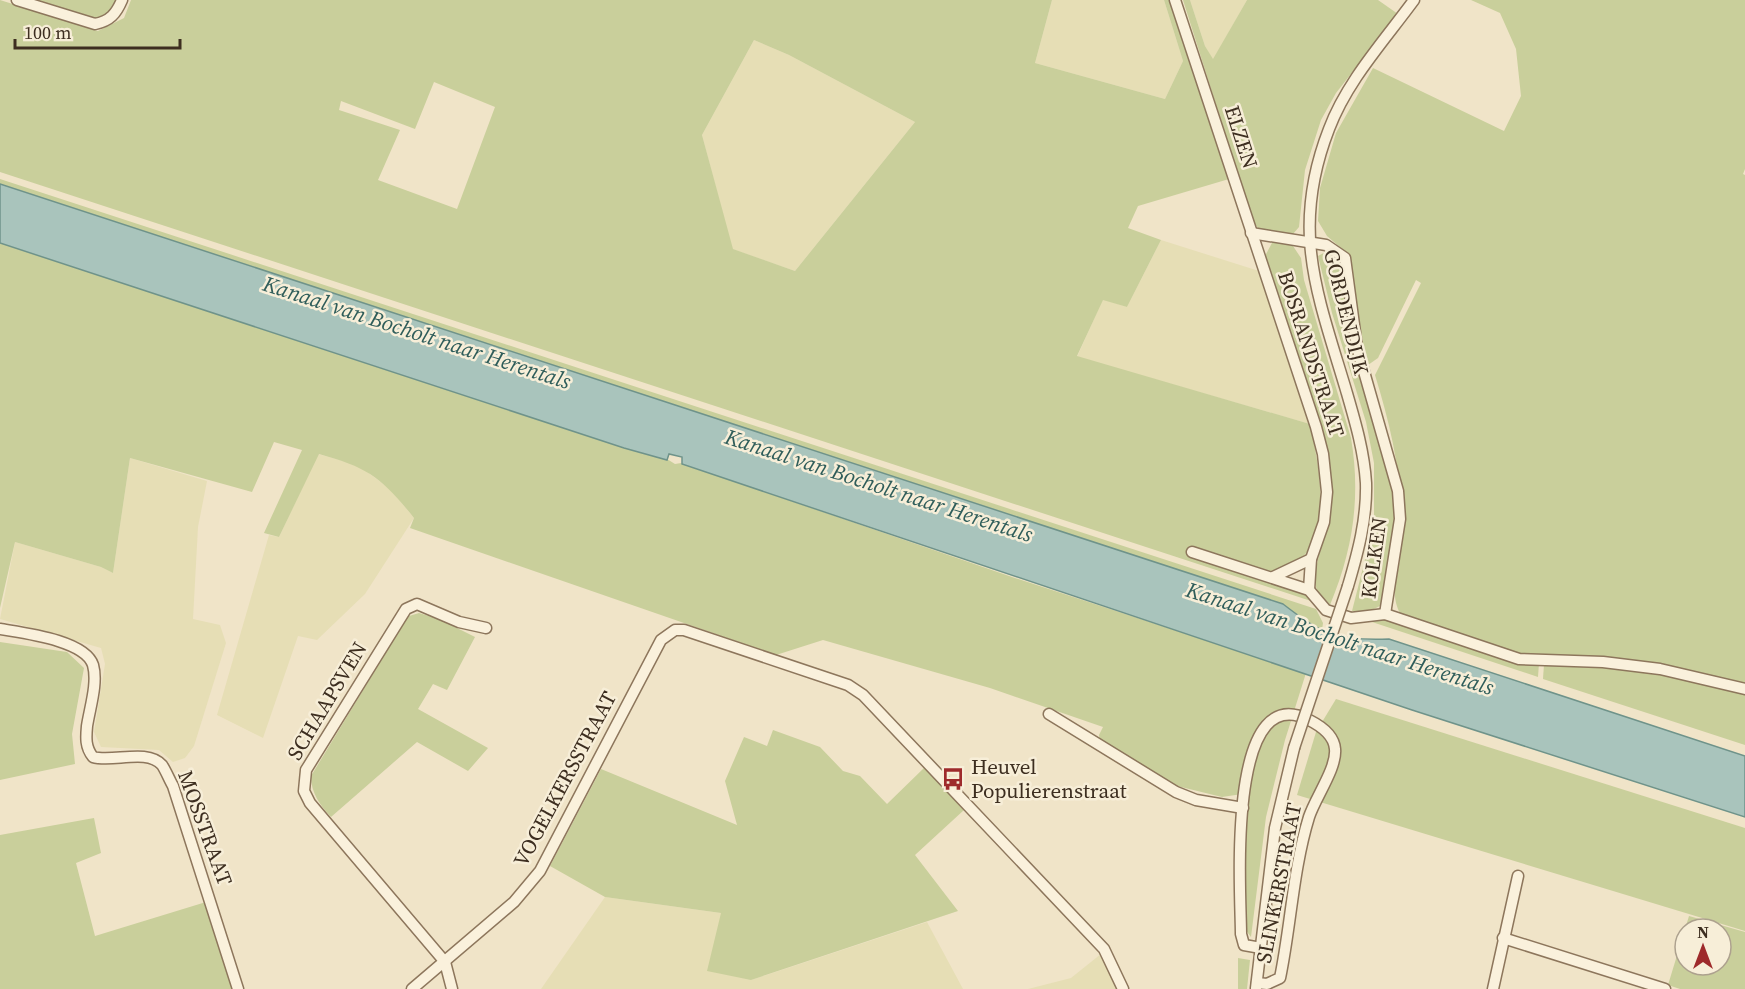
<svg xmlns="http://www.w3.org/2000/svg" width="1745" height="989" font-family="'Source Serif 4',serif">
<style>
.farmland{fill:#e6deb5}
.green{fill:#c9cf9b;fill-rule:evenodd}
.water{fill:#a9c4bc;stroke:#6f938a;stroke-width:1.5}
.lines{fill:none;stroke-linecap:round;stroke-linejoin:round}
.street-casing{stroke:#8d765c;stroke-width:13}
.street{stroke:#faf1dc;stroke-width:10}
.street-bridge-casing{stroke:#8d765c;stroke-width:13;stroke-linecap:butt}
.street-bridge{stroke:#faf1dc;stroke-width:10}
.labels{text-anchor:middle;stroke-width:5;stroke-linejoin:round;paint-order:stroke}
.street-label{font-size:21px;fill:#3d2e20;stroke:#f7eed8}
.poi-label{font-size:21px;fill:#3d2e20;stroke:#f7eed8;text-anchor:start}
.water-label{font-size:22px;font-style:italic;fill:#2f5d5a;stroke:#f7eed8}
</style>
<rect width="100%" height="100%" fill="#f0e4c8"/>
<g class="farmland">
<polygon points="1052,0 1164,0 1183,61 1165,99 1035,63"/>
<polygon points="1190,0 1247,0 1213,60 1205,46"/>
<polygon points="754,40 789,55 915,122 795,271 732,249 702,135"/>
<polygon points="1161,240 1259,271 1310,424 1077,357 1103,299 1127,307"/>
<polygon points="318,454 358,465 390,489 414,518 365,594 317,640 298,636 263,738 217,715 269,535 279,537"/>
<polygon points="130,458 207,481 198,527 193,619 220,625 226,643 194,746 185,758 173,762 159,750 101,747 94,732 105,664 101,648 0,619 15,542 101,567 113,573"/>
<polygon points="605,897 721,913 751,980 927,922 963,989 541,989"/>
<polygon points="1101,954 1117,989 1028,989 1071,978"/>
</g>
<g class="green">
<path d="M0 0 98 31 124 18 131 0H1052L1035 63 1165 99 1183 61 1164 0H1171L1229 179 1138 206 1128 228 1161 240 1127 307 1103 300 1077 356 1310 424C1318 462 1335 537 1296 562 1288 568 1277 573 1266 572 1246 569 1212 554 1192 547L1188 556C1217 563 1295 582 1314 602L0 172ZM754 40 789 55 915 122 795 271 733 249 702 135ZM434 82 495 107 457 209 378 180 400 130 339 110 341 101 415 129Z"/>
<polygon points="36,0 117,0 113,10 99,19"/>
<polygon points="1183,0 1190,0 1205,46 1213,59 1247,0 1378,0 1398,14 1336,93 1321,120 1305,170 1299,227 1293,234 1259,229 1253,222"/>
<path d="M1471 0H1745V169L1743 174 1745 175V684L1519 655 1401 615C1389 594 1398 580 1400 557 1406 493 1394 437 1375 375L1421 283 1416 280 1378 358 1368 365 1362 346 1349 255 1327 236 1318 221 1320 188 1336 133 1373 68 1504 131 1521 96 1516 49 1500 13Z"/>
<polygon points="0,179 1316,609 1323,623 1322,630 1313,628 1283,604 0,184"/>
<path d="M1273 241 1291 243 1301 258 1304 280 1351 438C1361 497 1353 550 1330 605L1317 591 1314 578 1331 499 1265 256Z"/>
<path d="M0 243 624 448 667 459 675 464 681 463 1012 577 1306 673 1285 740 1266 817 1251 937 1244 928 1242 843 1249 793 1222 797 1177 786 1100 743 1099 735 1103 727 990 688 823 640 776 655 410 528 414 518C381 477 369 468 319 454L279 537 264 533 302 450 274 442 252 492 130 458 113 573 101 567 15 542 0 608Z"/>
<path d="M1329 250 1342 257 1388 454 1398 518 1384 603C1374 611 1364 612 1352 611L1374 524V463L1366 422 1332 313 1318 256Z"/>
<path d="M419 613 439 619 475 637 447 690 433 684 418 709 488 748 468 771 417 742 331 817C320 805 311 793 311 776L402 626 409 616Z"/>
<polygon points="1379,618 1539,663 1538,677 1369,621"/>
<polygon points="0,642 67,652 84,668 72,734 75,764 0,780"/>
<polygon points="1544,664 1641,669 1745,692 1745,745 1543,679"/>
<polygon points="1336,699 1745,828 1745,931 1297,795 1316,732"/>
<polygon points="773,730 820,747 843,771 860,776 887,804 925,767 964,810 915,855 958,911 751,980 707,971 721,913 605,897 550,866 601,769 737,825 725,781 744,737 767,746"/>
<polygon points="94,818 101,853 76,863 95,936 206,902 233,989 0,989 0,835"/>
<path d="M1689 916 1745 932V989H1680L1668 985ZM1685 929H1721V965H1685Z"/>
<polygon points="1238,958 1250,960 1247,989 1238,989"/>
</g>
<path class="water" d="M0 184 1283 604C1323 635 1337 641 1389 639L1745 756V817L1412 710 682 464V457L669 454 667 460 624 448 0 243Z"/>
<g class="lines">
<g class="street-casing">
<g id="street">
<path d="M17 0 95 24C110 21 116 14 122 0"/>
<polyline points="1175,0 1316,427 1323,454 1327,492 1324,522 1311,559 1309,590"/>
<polyline points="1251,233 1326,245 1345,258 1357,347 1398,491 1400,519 1385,614"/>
<polyline points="1192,552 1309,590 1326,610 1351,618 1385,614 1519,659 1603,662 1660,669 1745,689"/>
<polyline points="1273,577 1311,559"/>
<path d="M1348 586C1358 552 1367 519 1366 483 1364 451 1355 421 1346 390 1317 293 1290 229 1329 129 1347 81 1384 41 1414 0"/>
<path d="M0 629C23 633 85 640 93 665 98 683 90 707 87 726 86 737 85 747 93 757 112 763 147 748 162 765 166 771 169 779 173 786L238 989"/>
<polyline points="1049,714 1176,792 1196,800 1243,808"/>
<polyline points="1503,938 1665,989"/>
<path d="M1257 983 1267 984 1280 978C1291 925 1293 869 1309 817 1315 798 1337 768 1335 749 1334 735 1321 726 1309 720 1225 677 1241 896 1241 934L1244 945 1261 948"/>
<polyline points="1256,988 1275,828 1294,748"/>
<polyline points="412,989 514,902 540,871 661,640 675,630 684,630 848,685 863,695 1104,949 1123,989"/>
<polyline points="452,989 445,962 310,803 304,791 306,770 406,609 417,604 459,622 486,628"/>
<polyline points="1493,989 1518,876"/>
</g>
</g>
<use href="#street" class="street"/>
<g class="street-bridge-casing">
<polyline id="street-bridge" points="1294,748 1348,586"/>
</g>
<use href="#street-bridge" class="street-bridge"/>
</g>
<defs>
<g id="bus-bare" transform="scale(1.8)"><path d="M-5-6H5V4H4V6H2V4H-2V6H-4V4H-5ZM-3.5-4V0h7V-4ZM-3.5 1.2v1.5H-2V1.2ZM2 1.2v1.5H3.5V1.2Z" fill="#9e2a2b" stroke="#f7eed8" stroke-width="2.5" paint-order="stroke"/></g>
</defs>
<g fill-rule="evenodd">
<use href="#bus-bare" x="953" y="779"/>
</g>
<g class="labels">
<g class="street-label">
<text transform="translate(1241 137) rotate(72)" y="7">ELZEN</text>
<text transform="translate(1346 312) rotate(76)" y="7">GORDENDIJK</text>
<text transform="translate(1311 354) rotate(72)" y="7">BOSRANDSTRAAT</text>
<text transform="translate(1374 558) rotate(-82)" y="7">KOLKEN</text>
<text transform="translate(327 701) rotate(-59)" y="7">SCHAAPSVEN</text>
<text transform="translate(565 779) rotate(-62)" y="7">VOGELKERSSTRAAT</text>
<text transform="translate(205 828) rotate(70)" y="7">MOSSTRAAT</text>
<text transform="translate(1279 883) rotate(-79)" y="7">SLINKERSTRAAT</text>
</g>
<g class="poi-label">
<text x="971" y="774">Heuvel<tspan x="971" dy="24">Populierenstraat</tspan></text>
</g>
<g class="water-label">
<text transform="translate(417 332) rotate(18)" y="8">Kanaal van Bocholt naar Herentals</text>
<text transform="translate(879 485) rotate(18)" y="8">Kanaal van Bocholt naar Herentals</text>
<text transform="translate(1340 638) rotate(18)" y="8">Kanaal van Bocholt naar Herentals</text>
</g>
</g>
<g transform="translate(1703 947)"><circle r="28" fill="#f7eed8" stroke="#ada18e" stroke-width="1.5"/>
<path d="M0-4.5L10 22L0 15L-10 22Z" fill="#9e2a2b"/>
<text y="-9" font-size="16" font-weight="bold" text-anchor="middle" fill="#3d2e20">N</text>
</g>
<path d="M15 39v9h165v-9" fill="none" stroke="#3d2e20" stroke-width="3"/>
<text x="24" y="39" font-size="18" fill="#3d2e20" stroke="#f7eed8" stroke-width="4.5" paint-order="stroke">100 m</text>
</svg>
